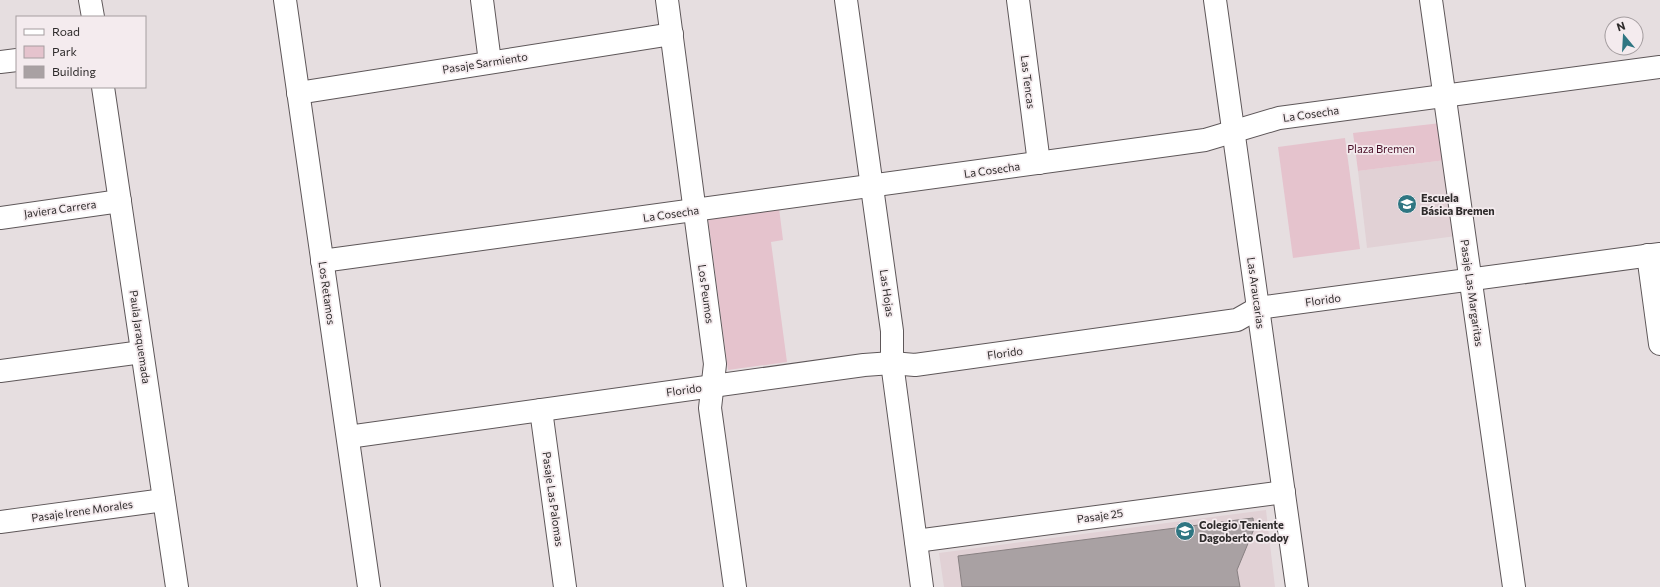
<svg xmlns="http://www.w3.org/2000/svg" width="1660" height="587" font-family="Commissioner,sans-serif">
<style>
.built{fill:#e1d1d5}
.green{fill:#e5c3cd}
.building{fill:#a9a1a3;stroke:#888082}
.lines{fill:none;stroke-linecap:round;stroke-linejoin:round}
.minor-casing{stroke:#5e5759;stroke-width:24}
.minor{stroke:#fff;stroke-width:22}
.labels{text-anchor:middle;stroke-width:3.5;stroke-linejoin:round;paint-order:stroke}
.street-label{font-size:11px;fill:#2e2b2b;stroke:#f4ebee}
.park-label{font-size:11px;fill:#4b0f28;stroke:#f4ebee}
.poi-label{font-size:11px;font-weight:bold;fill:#2e2b2b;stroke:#f4ebee;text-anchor:start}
</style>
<rect width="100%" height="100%" fill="#e6dee0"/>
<g class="built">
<polygon points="1446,160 1456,236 1367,248 1358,171"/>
<polygon points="1266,510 1275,587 944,587 939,553"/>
</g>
<g class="green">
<polygon points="1441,123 1446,160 1358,171 1353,133"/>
<polygon points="1345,138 1360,249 1293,258 1278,147"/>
<polygon points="779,208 783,240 771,242 787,362 728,370 708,218"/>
</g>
<polygon class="building" points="1253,518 1254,529 1237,570 1240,587 962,587 958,556"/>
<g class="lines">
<g class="minor-casing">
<g id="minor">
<polyline points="90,0 93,17"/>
<polyline points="285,0 369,587"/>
<polyline points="482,0 490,62"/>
<polyline points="667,0 715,364 710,408 735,587"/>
<polyline points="846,0 892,331 892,363 922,587"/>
<polyline points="1018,0 1039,163"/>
<polyline points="1215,0 1297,587"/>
<polyline points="1431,0 1514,587"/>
<polyline points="0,62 17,60"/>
<polyline points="103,87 177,587"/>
<polyline points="298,93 672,34"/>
<polyline points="0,218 120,201"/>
<polyline points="1648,255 1660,344"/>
<polyline points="322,261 1205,140 1279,118 1660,67"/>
<polyline points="0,371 142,352"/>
<polyline points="541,410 565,587"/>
<polyline points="348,437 864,365 892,363 915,365 1237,320 1258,308 1660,254"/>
<polyline points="0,522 164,500"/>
<polyline points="916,541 1284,492"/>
</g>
</g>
<use href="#minor" class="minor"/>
</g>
<defs>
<g id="school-disc" transform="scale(1)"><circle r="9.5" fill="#2f7682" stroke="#f4ebee"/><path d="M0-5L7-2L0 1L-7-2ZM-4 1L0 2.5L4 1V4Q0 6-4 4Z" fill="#fff"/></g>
</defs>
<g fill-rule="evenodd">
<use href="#school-disc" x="1407" y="204"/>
<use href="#school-disc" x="1185" y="531"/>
</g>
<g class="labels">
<g class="street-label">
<text transform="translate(485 63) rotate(-9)" y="4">Pasaje Sarmiento</text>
<text transform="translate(1028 82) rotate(83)" y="4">Las Tencas</text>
<text transform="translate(1311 114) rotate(-8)" y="4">La Cosecha</text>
<text transform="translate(992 170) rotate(-8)" y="4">La Cosecha</text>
<text transform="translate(60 209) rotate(-8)" y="4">Javiera Carrera</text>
<text transform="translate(671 214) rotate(-8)" y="4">La Cosecha</text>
<text transform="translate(327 293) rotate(82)" y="4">Los Retamos</text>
<text transform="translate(887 293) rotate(82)" y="4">Las Hojas</text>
<text transform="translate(1256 293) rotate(82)" y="4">Las Araucarias</text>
<text transform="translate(1472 293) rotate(82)" y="4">Pasaje Las Margaritas</text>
<text transform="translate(706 294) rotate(82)" y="4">Los Peumos</text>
<text transform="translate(1323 300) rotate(-8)" y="4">Florido</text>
<text transform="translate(140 337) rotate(82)" y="4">Paula Jaraquemada</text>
<text transform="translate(1005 353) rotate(-8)" y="4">Florido</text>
<text transform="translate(684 390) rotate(-8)" y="4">Florido</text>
<text transform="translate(553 499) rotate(82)" y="4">Pasaje Las Palomas</text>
<text transform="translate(82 511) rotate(-8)" y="4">Pasaje Irene Morales</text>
<text transform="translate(1100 516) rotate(-8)" y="4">Pasaje 25</text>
</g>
<g class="park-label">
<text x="1381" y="153">Plaza Bremen</text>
</g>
<g class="poi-label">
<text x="1421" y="202">Escuela<tspan x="1421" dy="13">Básica Bremen</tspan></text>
<text x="1199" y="529">Colegio Teniente<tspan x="1199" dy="13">Dagoberto Godoy</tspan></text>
</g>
</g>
<rect x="16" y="16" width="130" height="72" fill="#f4ebee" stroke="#a59ea0"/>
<rect x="24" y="29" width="20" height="6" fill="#ffffff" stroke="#a59ea0"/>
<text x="52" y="36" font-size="12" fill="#2e2b2b">Road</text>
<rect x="24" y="46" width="20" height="12" fill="#e5c3cd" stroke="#a59ea0"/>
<text x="52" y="56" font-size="12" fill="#2e2b2b">Park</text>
<rect x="24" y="66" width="20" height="12" fill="#a9a1a3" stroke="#a59ea0"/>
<text x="52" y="76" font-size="12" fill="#2e2b2b">Building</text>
<g transform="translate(1624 36) rotate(342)"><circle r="19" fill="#f4ebee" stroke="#a59ea0"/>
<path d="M0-3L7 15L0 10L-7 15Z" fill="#2f7682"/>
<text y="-6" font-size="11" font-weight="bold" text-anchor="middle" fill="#2e2b2b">N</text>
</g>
</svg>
